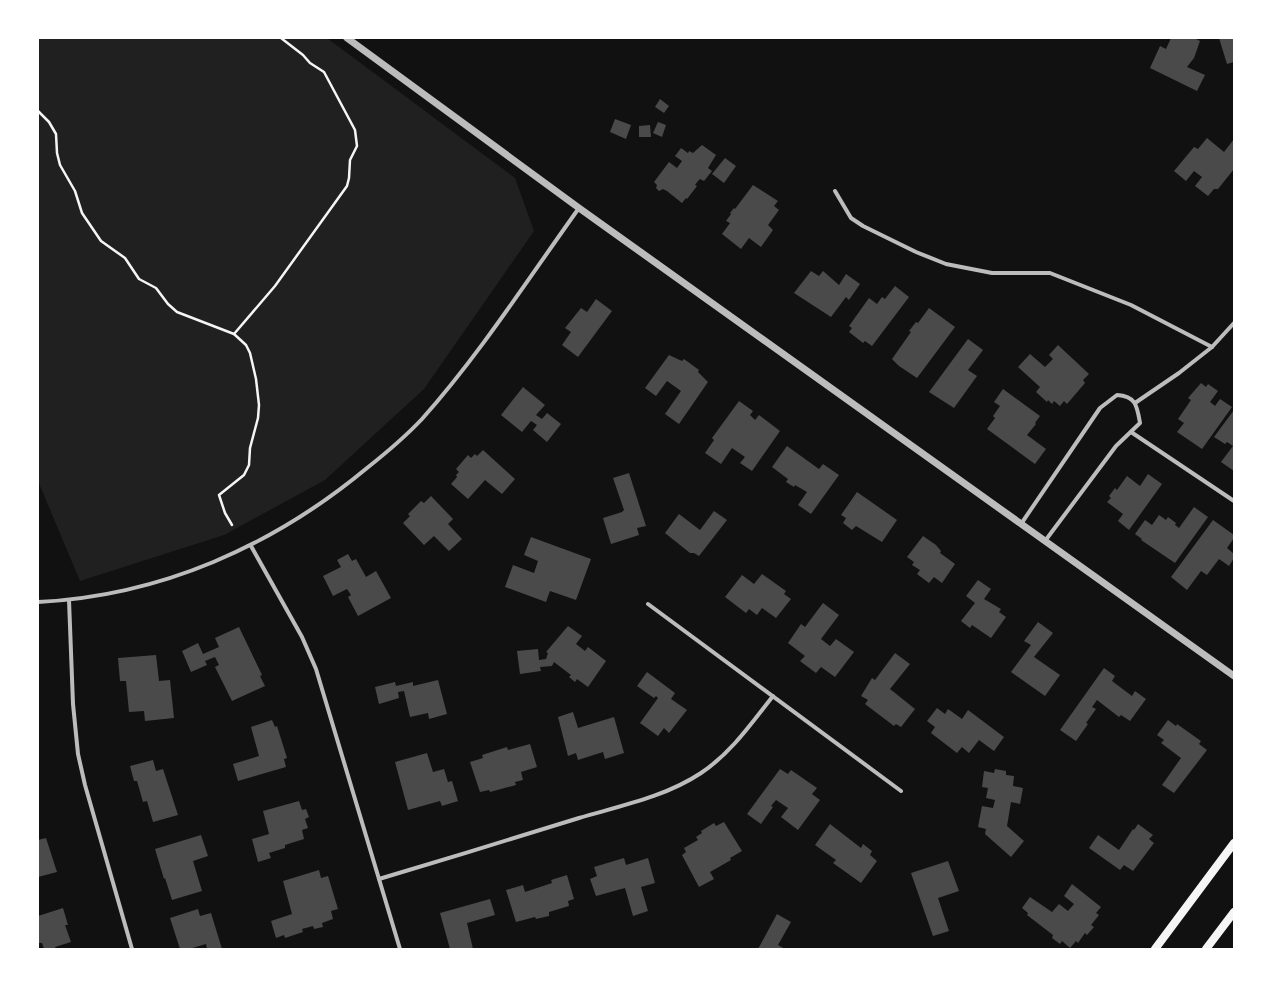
<svg xmlns="http://www.w3.org/2000/svg" width="1272" height="987" font-family="Lato,sans-serif">
  <style>
    .green { fill: #202020 }
    .building { fill: #4a4a4a }
    .lines { fill: none; stroke-linecap: round; stroke-linejoin: round }
    .path { stroke: #f5f5f5; stroke-width: 2.5 }
    .minor { stroke: #bcbcbc; stroke-width: 4 }
    .tertiary { stroke: #bcbcbc; stroke-width: 7 }
    .secondary { stroke: #f5f5f5; stroke-width: 8 }
  </style>
  <rect width="100%" height="100%" fill="#111"/>
  <path class="green" d="M38,38H327L515,178L534,231L424,389L325,480L224,535L80,581L38,481Z"/>
  <g class="building">
    <path d="M1171,38H1194L1200,41L1194,58L1187,67L1205,75L1197,91L1150,68L1160,46L1166,49Z"/>
    <path d="M1219,38H1234V62L1227,64Z"/>
    <path d="M660,99L669,106L664,113L655,107Z"/>
    <path d="M615,119L631,125L626,139L610,132Z"/>
    <path d="M658,122L666,125L662,137L653,133Z"/>
    <path d="M650,125L651,137H639V126Z"/>
    <path d="M1207,138L1224,152L1234,139V169L1218,189H1214L1208,196L1195,186L1202,177L1194,171L1186,181L1174,171L1194,147L1198,149Z"/>
    <path d="M702,145L716,155L708,168L712,171L704,181L700,179L698,181L695,185L697,186L687,199L686,198L682,203L667,191L663,189L659,191L656,188L657,185L654,182L669,162L677,168L682,161L675,156L681,148L688,153L689,151L693,153Z"/>
    <path d="M725,158L736,166L724,183L712,174Z"/>
    <path d="M753,185L778,201L774,206L779,210L768,225L773,230L761,247L749,238L741,249L722,234L730,223L726,221L731,214L730,213L734,208L735,209Z"/>
    <path d="M811,271L819,276L823,271L839,285L846,274L860,284L849,300L846,297L831,317L794,293Z"/>
    <path d="M895,286L909,297L872,346L865,341L863,343L849,332L852,328L849,326L869,298L877,304L882,297L885,299Z"/>
    <path d="M596,299L612,311L578,357L562,345L571,332L565,328L581,308L587,312Z"/>
    <path d="M929,308L955,327L917,378L899,366L892,359L911,332L909,331L916,322L918,323Z"/>
    <path d="M968,339L983,350L968,370L977,376L954,408L929,392Z"/>
    <path d="M1058,345L1089,374L1083,380L1085,383L1067,404L1064,401L1060,406L1054,401L1052,404L1048,400L1047,402L1036,392L1040,387L1018,367L1030,354L1045,367L1053,359L1049,355Z"/>
    <path d="M669,355L682,361L684,359L699,370L698,372L708,382L679,424L665,414L681,391L667,381L656,396L645,388Z"/>
    <path d="M1201,383L1206,387L1208,384L1218,391L1210,402L1215,406L1220,399L1232,407L1202,449L1177,432L1184,423L1178,419L1191,400L1188,398Z"/>
    <path d="M523,387L545,405L536,415L542,419L547,413L561,424L547,442L533,430L537,425L531,421L522,432L501,415Z"/>
    <path d="M1003,389L1040,416L1035,423L1036,424L1027,435L1046,449L1035,464L987,429L995,418L993,416L1000,406L994,402Z"/>
    <path d="M739,401L753,411L750,415L755,420L759,415L780,431L752,471L740,463L745,457L732,448L721,464L705,453L714,440L712,438Z"/>
    <path d="M1234,410V471L1221,462L1233,446L1227,442L1225,444L1214,437Z"/>
    <path d="M787,446L819,469L823,464L839,475L811,514L798,505L807,492L795,485L794,487L786,482L788,479L772,467Z"/>
    <path d="M483,450L515,479L502,494L485,480L468,499L451,484L457,477L456,475L459,472L456,469L468,455L471,458L475,454L477,456Z"/>
    <path d="M629,473L646,526L637,528L639,535L611,544L603,518L622,512L624,510L613,478Z"/>
    <path d="M1148,474L1162,484L1129,530L1118,521L1123,514L1107,502L1111,498L1109,496L1115,488L1117,490L1127,476L1140,486Z"/>
    <path d="M857,492L897,520L882,542L856,526L852,530L843,523L846,518L841,515Z"/>
    <path d="M431,496L453,519L448,524L462,539L449,551L434,536L424,545L403,523L410,516L408,514L421,501L424,503Z"/>
    <path d="M1194,507L1208,517L1175,563L1141,540L1142,539L1135,534L1145,520L1152,525L1159,515L1166,520L1168,517L1176,523L1175,525L1179,528Z"/>
    <path d="M714,511L727,520L699,556L694,553H690L665,533L679,514L700,530Z"/>
    <path d="M1213,520L1234,535V538L1227,548L1234,554V558L1229,566L1219,559L1207,575L1201,571L1187,590L1171,577Z"/>
    <path d="M923,536L936,545L941,551L940,553L955,564L942,583L934,577L929,583L917,574L920,570L912,565L914,562L907,557Z"/>
    <path d="M531,537L591,559L576,600L550,591L546,602L505,587L513,565L534,573L538,561L524,555Z"/>
    <path d="M348,554L352,561L356,559L366,577L376,571L391,598L358,616L348,597L351,595L347,589L333,596L323,576L341,567L337,560Z"/>
    <path d="M762,574L786,591L784,594L791,599L776,618L762,608L757,615L749,609L746,613L725,597L742,575L754,584Z"/>
    <path d="M978,580L991,589L984,599L1001,609L999,612L1006,617L991,638L972,625L970,628L961,621L975,603L966,596Z"/>
    <path d="M823,603L839,615L821,639L830,646L836,639L854,652L835,677L821,667L816,673L800,661L805,656L788,643L801,624L805,627Z"/>
    <path d="M1038,622L1053,633L1034,657L1060,675L1045,696L1011,672L1031,645L1024,641Z"/>
    <path d="M568,626L582,636L576,644L585,651L588,647L606,661L588,687L577,679L575,682L569,677L571,675L554,662L552,666L540,667L541,671L520,674L517,651L538,649L539,660L546,659L548,653L546,652Z"/>
    <path d="M239,627L262,675L260,676L265,686L232,701L215,667L219,665L215,657L205,661L207,665L191,672L182,651L198,643L203,654L219,647L215,638Z"/>
    <path d="M895,653L910,664L890,689L915,709L901,727L896,724L894,726L865,704L868,700L861,696L872,678L875,680Z"/>
    <path d="M156,655L159,681L170,680L174,718L145,721L144,711L129,712L126,681H120L118,658Z"/>
    <path d="M1104,668L1115,676L1112,681L1132,696L1135,691L1146,699L1130,721L1121,715L1119,717L1097,700L1092,707L1096,709L1086,723L1088,724L1076,741L1060,730Z"/>
    <path d="M647,672L675,693L671,699L687,710L669,733L664,728L658,736L640,723L658,698L656,696L654,698L637,686Z"/>
    <path d="M438,680L447,714L429,719L428,713L410,717L404,691L398,692L399,698L379,704L375,687L395,682L396,686L413,682V686Z"/>
    <path d="M937,708L945,714L948,709L962,719L968,710L1004,737L994,751L979,740L969,753L962,747L957,753L931,733L935,727L927,721Z"/>
    <path d="M573,712L578,728L614,717L624,753L605,759L603,752L578,760L576,753L568,756L558,717Z"/>
    <path d="M272,720L275,727L277,726L287,758L284,759L286,767L238,781L233,764L259,756L251,727Z"/>
    <path d="M1168,720L1176,726L1177,724L1201,741L1199,744L1207,750L1174,793L1162,785L1181,758L1161,743L1164,740L1157,735Z"/>
    <path d="M530,744L537,767L521,772L523,780L515,782L516,785L490,792L489,790L480,792L470,762L483,758L482,755L507,747L508,750Z"/>
    <path d="M427,753L433,772L444,769L448,782L452,781L458,801L442,806L440,801L408,810L395,762Z"/>
    <path d="M153,760L156,771L163,769L178,815L153,822L147,801L143,802L137,781H134L130,766Z"/>
    <path d="M780,769L788,774L791,770L817,788L812,794L820,800L798,830L781,817L788,808L776,800L771,806L773,807L761,824L747,814Z"/>
    <path d="M995,769L1006,771V775L1014,776L1013,786L1023,788L1020,804L1011,802L1007,826L1024,841L1011,857L985,834L986,829L978,827L982,806L993,808L995,800L986,798L988,788L982,787L984,771L994,773Z"/>
    <path d="M299,801L302,810L306,809L309,817L305,819L308,828L302,830L304,839L285,845V848L269,853L271,858L258,862L252,839L269,834L263,811Z"/>
    <path d="M724,822L742,851L730,858L731,860L710,872L714,879L699,887L682,855L686,852L684,848L698,840L696,837L702,833L701,831L714,823L716,826Z"/>
    <path d="M830,824L861,848L863,844L872,851L870,855L877,861L861,883L833,863L836,860L815,845Z"/>
    <path d="M1138,824L1153,835L1149,839L1154,843L1133,871L1124,865L1120,870L1089,848L1098,835L1119,850L1133,829L1134,830Z"/>
    <path d="M201,835L208,856L193,861L202,891L172,900L165,878L164,879L155,849Z"/>
    <path d="M46,838L57,872L38,877V840Z"/>
    <path d="M624,858L626,865L648,858L655,883L641,887L648,911L633,916L625,888L596,896L590,879L597,876L594,867Z"/>
    <path d="M948,861L959,891L938,898L949,931L933,936L911,873Z"/>
    <path d="M319,870L321,878L328,876L338,909L331,911L333,919L322,923L323,927L314,929L313,926L302,929L303,932L285,938L284,935L276,938L271,921L292,914L283,881Z"/>
    <path d="M567,875L574,899L568,901L569,906L549,912V916L536,919L535,917L516,922L506,890L523,885L525,892L552,883L551,880Z"/>
    <path d="M1072,884L1101,907L1096,913L1099,915L1091,925L1094,927L1087,935L1085,933L1078,943L1076,941L1070,948L1062,941L1060,944L1052,938L1053,935L1027,915L1028,913L1022,908L1030,897L1052,912L1059,904L1068,911L1074,904L1064,896Z"/>
    <path d="M490,899L495,915L467,923L473,949H450L440,913Z"/>
    <path d="M63,908L68,925H65L71,942L55,947L56,949H44L42,943H38V916Z"/>
    <path d="M198,909L200,916L211,913L222,949H207L206,944L189,949H180L170,918Z"/>
    <path d="M777,914L791,922L778,945L785,949H758Z"/>
  </g>
  <g class="lines">
    <g class="path">
      <path d="M38,111L49,122L56,134L57,153L60,165L75,191L82,213L101,241L125,258L139,279L156,288L168,304L177,312L234,334L246,345L250,353L256,379L259,405L258,418L250,448L249,465L244,475L219,495L225,513L232,525"/>
      <path d="M234,334L275,286L347,186L349,178L350,160L357,146L355,130L324,72L310,63L303,55L281,38"/>
    </g>
    <g class="minor">
      <path d="M835,191L851,218L863,226L916,252L946,264L992,273H1050L1131,305L1212,347"/>
      <path d="M1135,403L1179,373L1212,347L1234,323"/>
      <path d="M1131,432L1234,501"/>
      <path d="M1021,524L1100,408L1117,395C1136,396 1137,406 1140,423L1116,446L1045,541"/>
      <path d="M251,546L302,637L316,669L400,949"/>
      <path d="M69,600L73,704L78,754L85,785L132,949"/>
      <path d="M38,602C161,596 273,546 367,468C386,453 405,437 422,419C480,354 528,279 579,208"/>
      <path d="M648,604L901,791"/>
      <path d="M379,879C446,859 512,839 579,818C620,806 665,797 701,773C731,753 751,724 773,696"/>
    </g>
    <path class="tertiary" d="M347,38L579,208L1234,676"/>
    <g class="secondary">
      <path d="M1155,949L1234,843"/>
      <path d="M1206,949L1234,912"/>
    </g>
  </g>
  <rect width="1272" height="987" fill="none" stroke="#ffffff" stroke-width="78"/>
</svg>
